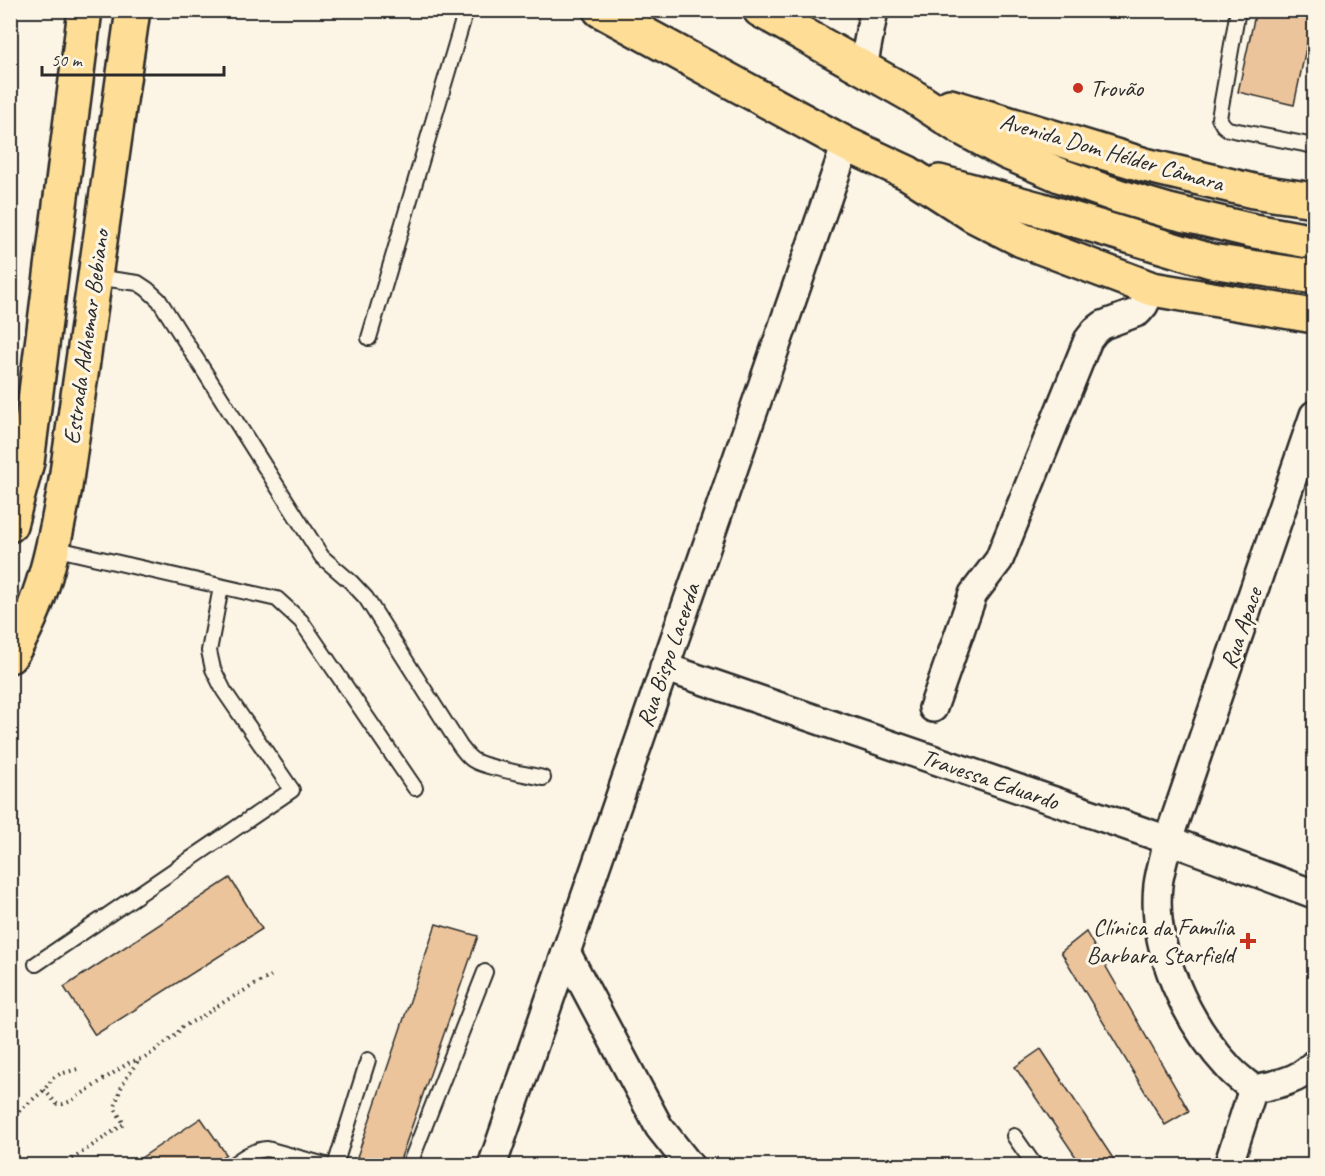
<svg xmlns="http://www.w3.org/2000/svg" width="1325" height="1176" font-family="Caveat,sans-serif">
  <style>
    .building { fill: #ebc49b; stroke: #2b2b2b; stroke-width: 1.5 }
    .lines { fill: none; stroke-linecap: round; stroke-linejoin: round }
    .lane-casing { stroke: #2b2b2b; stroke-width: 18 }
    .street-casing { stroke: #2b2b2b; stroke-width: 32 }
    .primary-casing { stroke: #2b2b2b; stroke-width: 38 }
    .path { stroke: #2b2b2b; stroke-width: 4; stroke-dasharray: 1.5 4.5; stroke-linecap: butt }
    .lane { stroke: #fcf5e5; stroke-width: 14 }
    .street { stroke: #fcf5e5; stroke-width: 27 }
    .primary { stroke: #fedd96; stroke-width: 33 }
    .poi-dot { fill: #c8321e; stroke: #fcf5e5; stroke-width: 2 }
    .labels { text-anchor: middle; dominant-baseline: central; stroke-width: 6; stroke-linejoin: round; paint-order: stroke }
    .poi-label { font-size: 24px; fill: #2b2b2b; stroke: #fcf5e5; text-anchor: start }
    .street-label { font-size: 24px; fill: #2b2b2b; stroke: #fcf5e5 }
  </style>
  <rect width="100%" height="100%" fill="#fcf5e5"/>
  <filter id="ink" filterUnits="userSpaceOnUse"><feTurbulence type="fractalNoise" baseFrequency=".0167" numOctaves="2"/><feDisplacementMap in="SourceGraphic" scale="12" xChannelSelector="R" yChannelSelector="G"/><feConvolveMatrix kernelMatrix="1 2 1 2 8 2 1 2 1" color-interpolation-filters="sRGB"/></filter>
  <g filter="url(#ink)">
    <g class="building">
      <path d="M1256,10H1314L1294,105L1238,92Z"/>
      <path d="M230,878L262,929L95,1035L64,987Z"/>
      <path d="M436,924L478,936L398,1166H379L357,1157Z"/>
      <path d="M1086,932L1189,1111L1165,1125L1061,952Z"/>
      <path d="M1041,1049L1118,1166H1082L1015,1067Z"/>
      <path d="M201,1118L226,1154L209,1166H129Z"/>
    </g>
    <g class="lines">
      <defs>
        <g id="lane">
          <path d="M1238,10L1219,118L1223,125L1228,129L1314,146"/>
          <path d="M94,277L138,283L147,289L159,300L322,557L351,582L366,598L460,746C464,751 468,757 473,760C485,768 527,774 543,778"/>
          <path d="M369,338L466,10"/>
          <path d="M53,548L277,599L301,621L415,788"/>
          <path d="M36,964L292,790L224,691L213,669L209,651L221,587"/>
          <path d="M1014,1136L1035,1166"/>
          <path d="M231,1166C243,1157 253,1150 267,1149L329,1166"/>
          <path d="M335,1166L368,1060"/>
          <path d="M409,1166L485,972"/>
        </g>
        <g id="street">
          <path d="M863,68L874,10"/>
          <path d="M664,667L1168,840L1314,894"/>
          <path d="M933,708L973,594L999,560L1088,340L1095,331L1103,325L1138,312L1144,305L1152,289"/>
          <path d="M566,952L659,1127L690,1166"/>
          <path d="M1253,1089C1245,1082 1236,1076 1229,1068C1187,1023 1151,948 1158,885C1160,870 1165,855 1168,840L1314,415"/>
          <path d="M1253,1089C1275,1085 1299,1081 1314,1064"/>
          <path d="M492,1166L846,144"/>
          <path d="M1228,1166L1253,1089"/>
        </g>
        <g id="primary">
          <path d="M600,10L846,144L908,173L973,215L1022,240L1152,289L1314,316"/>
          <path d="M760,10L911,95L958,126L1006,152L1062,176L1118,196L1169,211L1249,230L1314,242"/>
          <path d="M950,106L1145,165L1253,191L1314,200"/>
          <path d="M939,182L1039,209L1211,261L1314,277"/>
          <path d="M10,525L27,462L85,10"/>
          <path d="M10,656C43,604 54,546 65,487L133,10"/>
        </g>
      </defs>
      <use href="#lane" class="lane-casing"/>
      <use href="#street" class="street-casing"/>
      <use href="#primary" class="primary-casing"/>
      <g class="path">
        <path d="M44,1090L57,1104H63L71,1101L130,1062L145,1058L176,1035L182,1027L201,1017L227,1000L271,976"/>
        <path d="M10,1119L44,1090L53,1078L60,1074L78,1069"/>
        <path d="M62,1166L124,1124L115,1109C119,1087 125,1079 138,1061"/>
      </g>
      <use href="#lane" class="lane"/>
      <use href="#street" class="street"/>
      <use href="#primary" class="primary"/>
    </g>
  </g>
  <g class="poi-dot">
    <circle cx="1078" cy="88" r="6"/>
    <path d="M1245 932h6v6h6v6h-6v6h-6v-6h-6v-6h6z"/>
  </g>
  <g class="labels">
    <g class="poi-label">
      <text x="1090" y="88">Trovão</text>
      <text x="1234" y="927" text-anchor="end">Clínica da Família<tspan x="1234" dy="28">Barbara Starfield</tspan></text>
    </g>
    <g class="street-label">
      <text transform="translate(1112 152) rotate(16)">Avenida Dom Hélder Câmara</text>
      <text transform="translate(86 337) rotate(-82)">Estrada Adhemar Bebiano</text>
      <text transform="translate(1241 628) rotate(-71)">Rua Apace</text>
      <text transform="translate(668 655) rotate(-71)">Rua Bispo Lacerda</text>
      <text transform="translate(990 779) rotate(19)">Travessa Eduardo</text>
    </g>
  </g>
  <rect width="1325" height="1176" fill="none" stroke="#fcf5e5" stroke-width="36"/>
  <rect x="18" y="18" width="1289" height="1140" fill="none" stroke="#2b2b2b" stroke-width="2" filter="url(#ink)"/>
  <path d="M42 66v9h182v-9" fill="none" stroke="#2b2b2b" stroke-width="3"/>
  <text x="51" y="66" font-size="18" fill="#2b2b2b" stroke="#fcf5e5" stroke-width="4.5" paint-order="stroke">50 m</text>
</svg>
